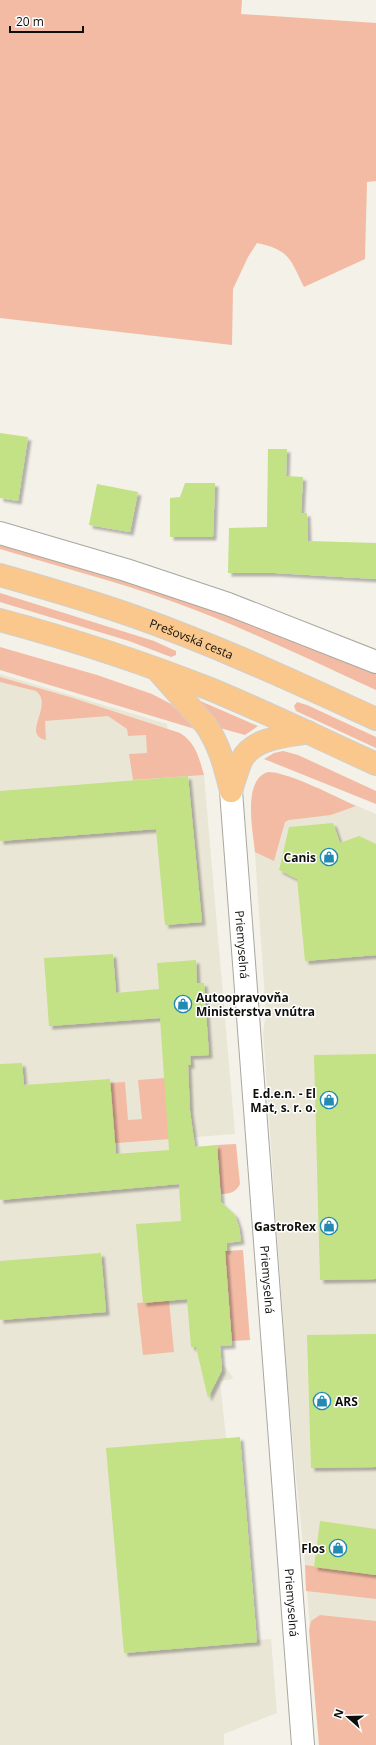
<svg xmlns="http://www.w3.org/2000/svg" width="376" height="1745" font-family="'Open Sans',sans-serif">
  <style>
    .built { fill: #eae6d6 }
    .green { fill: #f3bba4 }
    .building { fill: #c3e185; filter: url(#shadow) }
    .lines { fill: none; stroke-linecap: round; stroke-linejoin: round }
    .minor-casing { stroke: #a9a79f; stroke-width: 24 }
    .trunk-casing { stroke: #cfcfce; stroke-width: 24 }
    .minor { stroke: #fff; stroke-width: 22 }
    .trunk { stroke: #fac88c; stroke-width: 22 }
    .labels { text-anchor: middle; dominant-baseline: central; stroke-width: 3; stroke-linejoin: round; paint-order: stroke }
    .street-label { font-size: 12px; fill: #0e0e0b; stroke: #fff }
    .poi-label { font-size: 12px; font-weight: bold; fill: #0e0e0b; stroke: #fff; text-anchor: end }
  </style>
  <defs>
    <filter id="shadow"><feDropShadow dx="3.5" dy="3.5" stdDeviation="1" flood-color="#0004"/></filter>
  </defs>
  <rect width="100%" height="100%" fill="#f3f1e8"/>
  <g class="built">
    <path d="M0,674L167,724L173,777L204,775L235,1134L170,1139L176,1149L217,1145L221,1204L227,1207L235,1215L239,1227L241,1241H227V1251H225L232,1345L214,1346L222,1365L226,1368L232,1376L233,1379L220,1381L226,1438L257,1640L271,1639L277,1713L224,1734V1745H0Z"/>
    <path d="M268,772H275L292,778L376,814V1745H319L305,1565L295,1466L287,1376L263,1032L266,1014L252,810V793L259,777Z"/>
  </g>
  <g class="green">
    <path d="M0,0H242L241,14L376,23V181L367,182L365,259L304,287C290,259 290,250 257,243L248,257L233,289L232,345L0,318Z"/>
    <path d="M0,540L142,584L376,669V690C308,659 241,626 171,601C115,581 57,566 0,549Z"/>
    <path d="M0,593L154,641L176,651V655L171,657L129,641L0,602Z"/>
    <path d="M0,647L97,675L152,694L171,704L195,729L0,670Z"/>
    <path d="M0,677L73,698L180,733C196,743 199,758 204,775L133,780L129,754L147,753L146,735L128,736L127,729L108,716L45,721L46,740C41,739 37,737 36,731C36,718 49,701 36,691L0,682Z"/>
    <path d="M198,700L258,726L245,735L220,728Z"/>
    <path d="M297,702L307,705L376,737V748L296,711L294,706Z"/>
    <path d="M283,751L298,755L376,791V804L264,759L274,753Z"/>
    <path d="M268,772C291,773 334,796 356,806L331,815L289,820L285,822L274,861L255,852C253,831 242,780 268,772Z"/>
    <path d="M165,1078L170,1139L0,1152L113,1123L110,1083L125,1082L128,1120L142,1119L138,1080Z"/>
    <path d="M236,1144L240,1184C236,1192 230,1194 221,1194L217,1145Z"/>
    <path d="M243,1250L250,1340L232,1341L225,1251Z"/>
    <path d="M169,1301L174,1352L143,1355L137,1303Z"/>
    <path d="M305,1565L376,1575V1599L306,1591Z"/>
    <path d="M320,1615L376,1621V1745H319L309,1630L311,1621Z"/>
  </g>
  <g class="building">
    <path d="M0,433L28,437L18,501L0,498Z"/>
    <path d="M268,449H287L286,476L303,477L301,513H307L308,541L376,543V579L275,573H228L229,528L267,527Z"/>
    <path d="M185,483H215L213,537H170V498L180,497Z"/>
    <path d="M97,484L138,492L130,532L89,525Z"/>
    <path d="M188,776L202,922L165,925L156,829L0,841V791Z"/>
    <path d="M333,823L340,843L359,836L376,844V955L305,961L297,879L279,870L289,827Z"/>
    <path d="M113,954L116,993L159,989L157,963L196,960L197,983H204L209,1055L190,1056L191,1065H188L190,1111L195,1147L217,1145L221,1202L235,1215L239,1227L241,1241L227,1243V1251H225L232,1345L220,1346L222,1370L208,1398L196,1347H191L187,1299L143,1303L136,1224L181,1221L179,1184L0,1200V1064L22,1063L24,1085L110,1079L116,1154L169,1150L160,1018L49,1026L44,958Z"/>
    <path d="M376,1054V1279L320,1280L314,1055Z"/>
    <path d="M101,1253L106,1312L0,1320V1261Z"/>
    <path d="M376,1334V1467L311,1468L307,1335Z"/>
    <path d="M240,1437L257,1642L124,1653L106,1448Z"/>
    <path d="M320,1521L376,1529V1575L314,1567Z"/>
  </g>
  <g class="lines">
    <defs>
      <g id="minor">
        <path d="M0,533L126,570L228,604L376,662"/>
        <path id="s1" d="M231,791L303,1745"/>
      </g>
      <g id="trunk">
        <path id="s2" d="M0,575C46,588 91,601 136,617C218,646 297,683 376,719"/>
        <path d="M0,620C71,639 142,662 210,689C266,712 321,739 376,764"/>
        <path d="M159,672L206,725C220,746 225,767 231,791"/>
        <path d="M231,791C234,781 237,771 241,761C253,737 285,737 308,732"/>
      </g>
    </defs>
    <use href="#minor" class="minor-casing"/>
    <use href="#trunk" class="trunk-casing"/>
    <use href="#minor" class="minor"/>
    <use href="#trunk" class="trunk"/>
  </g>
  <defs>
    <symbol id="shop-ring" viewBox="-11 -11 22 22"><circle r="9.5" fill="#fff" stroke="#238ab2" stroke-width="1.5"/><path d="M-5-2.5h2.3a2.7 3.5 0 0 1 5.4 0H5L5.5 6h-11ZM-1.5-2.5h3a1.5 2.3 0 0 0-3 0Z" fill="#238ab2"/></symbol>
  </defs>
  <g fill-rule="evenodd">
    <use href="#shop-ring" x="319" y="847" width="20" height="20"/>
    <use href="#shop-ring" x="173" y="994" width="20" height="20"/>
    <use href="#shop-ring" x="319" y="1090" width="20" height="20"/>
    <use href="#shop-ring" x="319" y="1216" width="20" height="20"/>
    <use href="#shop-ring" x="312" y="1391" width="20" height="20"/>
    <use href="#shop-ring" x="328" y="1538" width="20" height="20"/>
  </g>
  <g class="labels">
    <g class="street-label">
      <text stroke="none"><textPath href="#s2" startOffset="202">Prešovská cesta</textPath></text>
      <text stroke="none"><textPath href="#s1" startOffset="154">Priemyselná</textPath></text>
      <text stroke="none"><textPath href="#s1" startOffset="490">Priemyselná</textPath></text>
      <text stroke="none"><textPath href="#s1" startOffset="814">Priemyselná</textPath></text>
    </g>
    <g class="poi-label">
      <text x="316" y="857">Canis</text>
      <text x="196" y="997" text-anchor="start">Autoopravovňa<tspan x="196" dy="14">Ministerstva vnútra</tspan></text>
      <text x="316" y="1093">E.d.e.n. - El<tspan x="316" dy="14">Mat, s. r. o.</tspan></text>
      <text x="316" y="1226">GastroRex</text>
      <text x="335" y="1401" text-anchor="start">ARS</text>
      <text x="325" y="1548">Flos</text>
    </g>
  </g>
  <g transform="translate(348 1717) rotate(290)" stroke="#ffffff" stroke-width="3" paint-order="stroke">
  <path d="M0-3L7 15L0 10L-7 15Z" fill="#0e0e0b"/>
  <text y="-6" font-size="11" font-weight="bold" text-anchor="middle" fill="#0e0e0b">N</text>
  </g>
  <path d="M10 26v6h73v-6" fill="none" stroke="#0e0e0b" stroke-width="2"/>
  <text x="16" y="26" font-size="12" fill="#0e0e0b" stroke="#ffffff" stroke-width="3" paint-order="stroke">20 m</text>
</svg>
